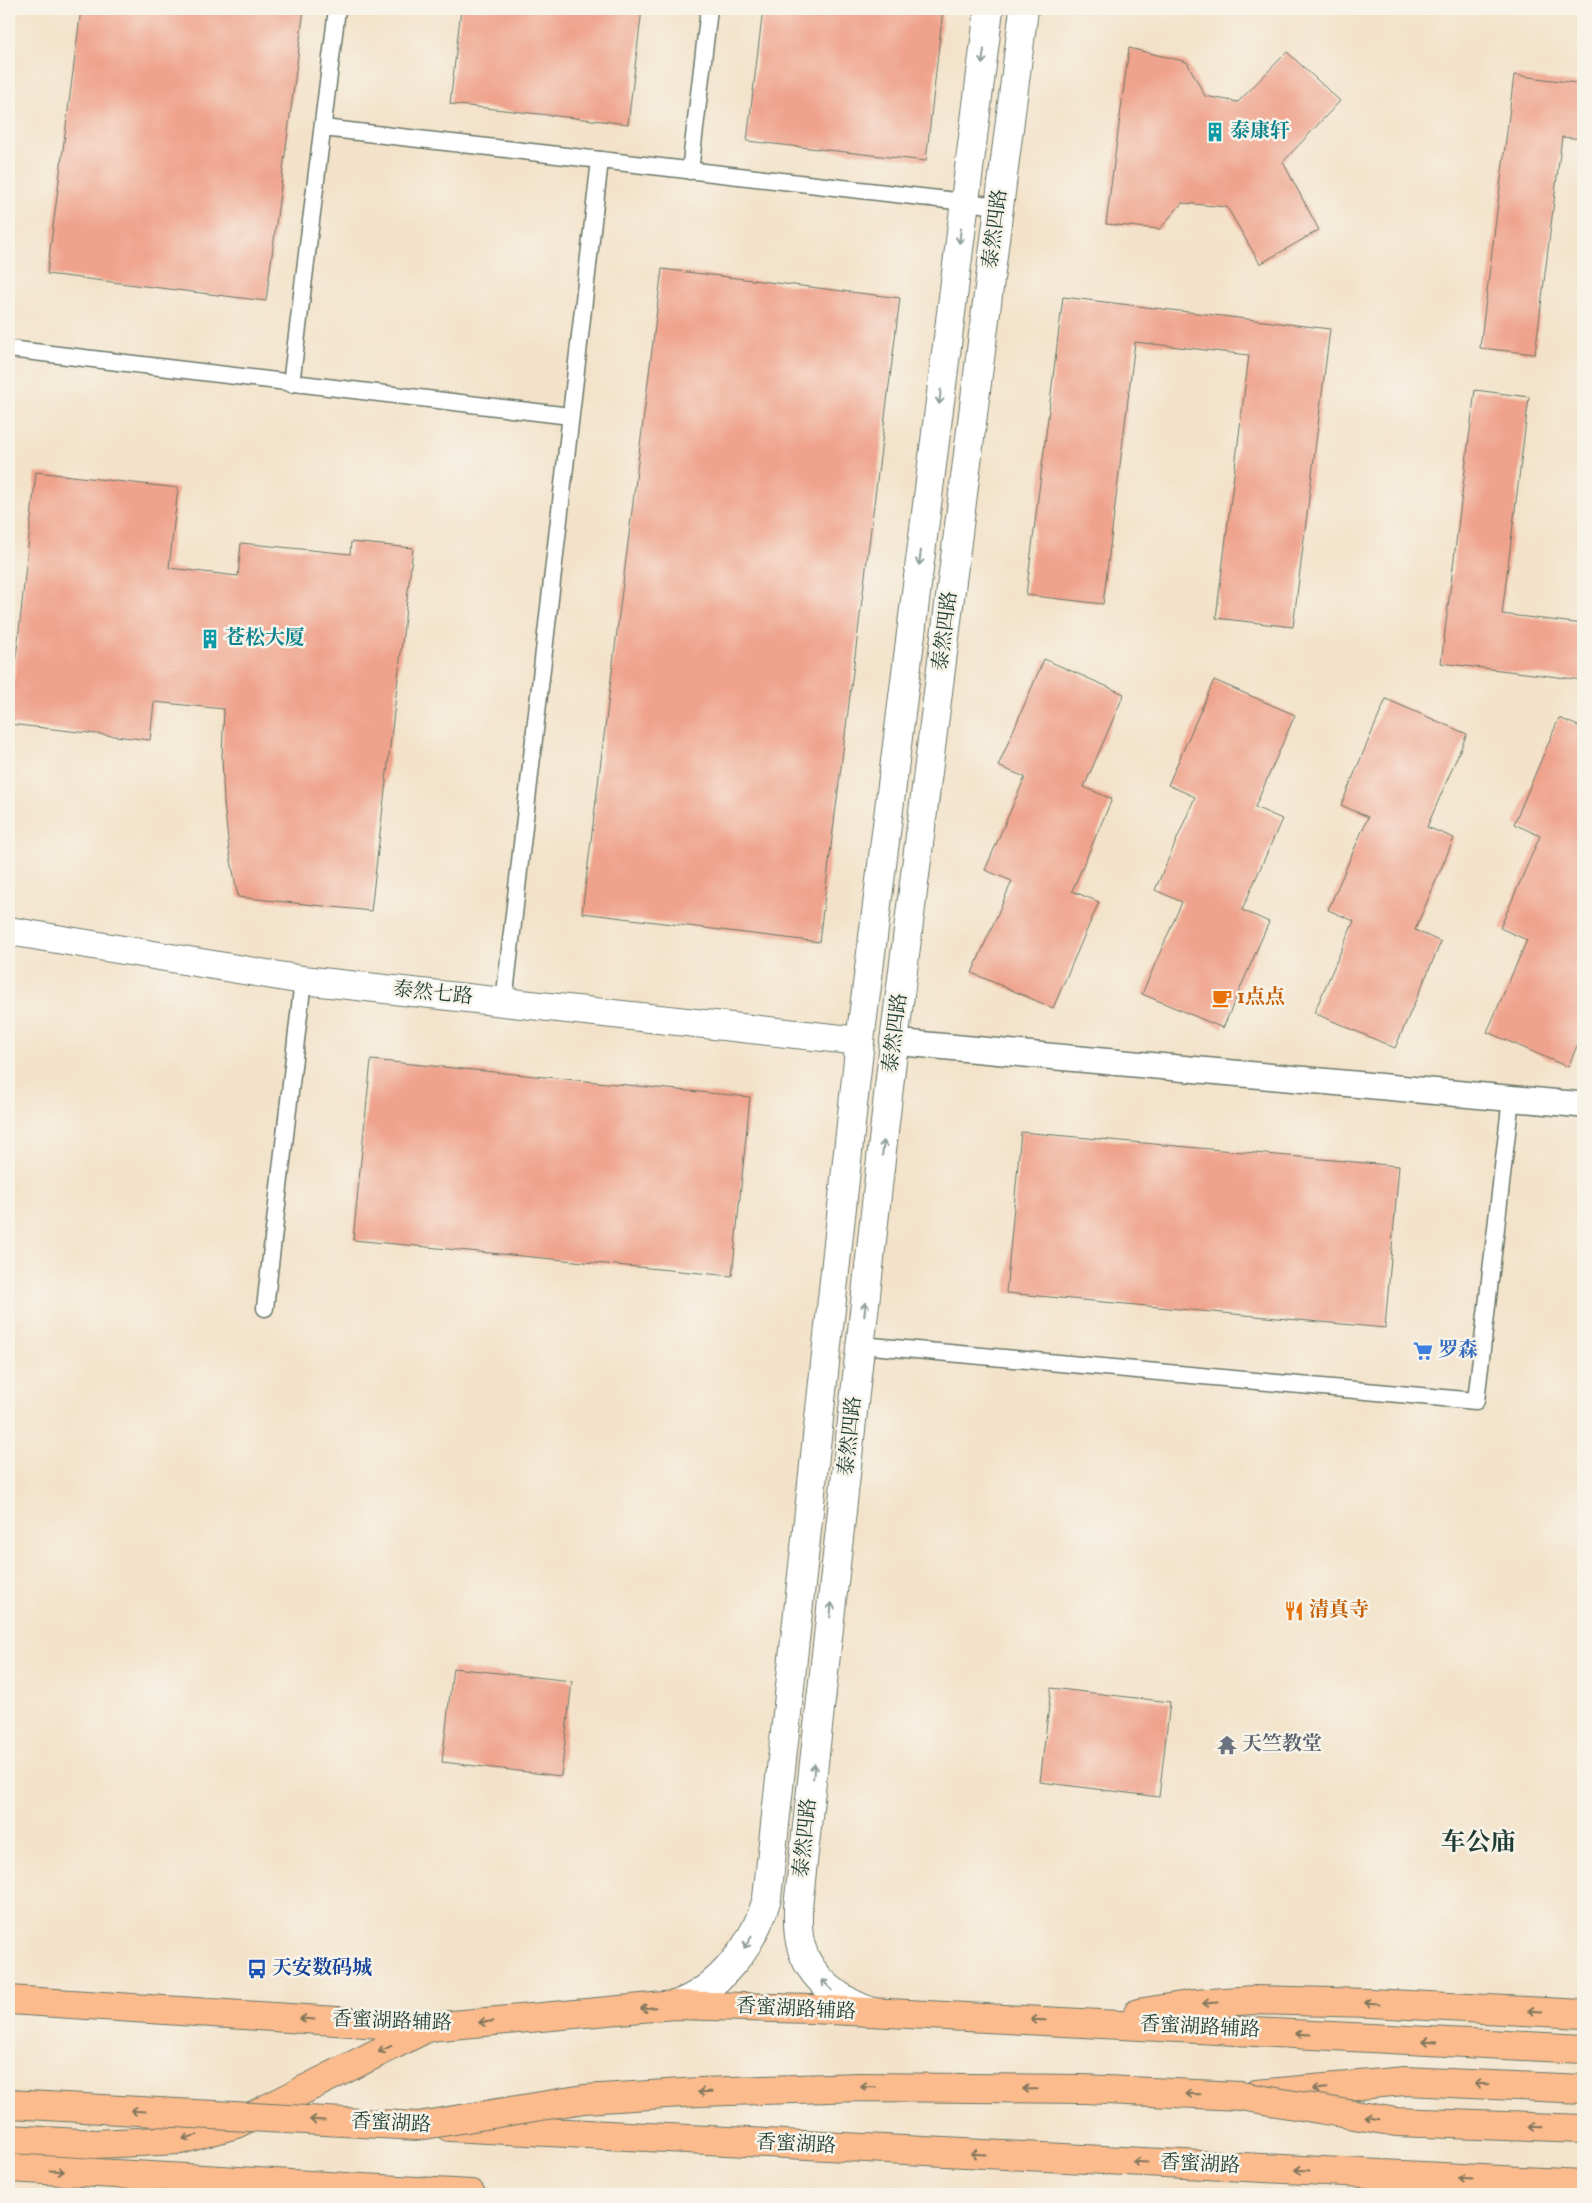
<svg xmlns="http://www.w3.org/2000/svg" width="1592" height="2203" font-family="Vollkorn,'Noto Serif SC',serif">
  <style>
    .building { fill: #efa38c }
    .lines { fill: none; stroke-linecap: round; stroke-linejoin: round }
    .service-casing { stroke: #697768; stroke-width: 19 }
    .pedestrian-casing { stroke: #697768; stroke-width: 28 }
    .tertiary-casing { stroke: #697768; stroke-width: 30 }
    .primary-casing { stroke: #697768; stroke-width: 30 }
    .trunk-casing { stroke: #697768; stroke-width: 30 }
    .service { stroke: #fff; stroke-width: 16 }
    .pedestrian { stroke: #fff; stroke-width: 25 }
    .tertiary { stroke: #fff; stroke-width: 28 }
    .primary { stroke: #fbbb8c; stroke-width: 28 }
    .trunk { stroke: #fbbb8c; stroke-width: 28 }
    .trunk-bridge-casing { stroke: #697768; stroke-width: 30; stroke-linecap: butt }
    .trunk-bridge { stroke: #fbbb8c; stroke-width: 28 }
    .oneway { stroke: #8f9e9a }
    .oneway2 { stroke: #82765c }
    .labels { text-anchor: middle; dominant-baseline: central; stroke-width: 5; stroke-linejoin: round; paint-order: stroke }
    .culture-label { font-size: 20px; font-weight: bold; fill: #0d838f; stroke: #f7f3e8; text-anchor: start }
    .street-label { font-size: 20px; fill: #1f3d34; stroke: #f7f3e8 }
    .food-label { font-size: 20px; font-weight: bold; fill: #c56008; stroke: #f7f3e8; text-anchor: start }
    .shop-label { font-size: 20px; font-weight: bold; fill: #366cbe; stroke: #f7f3e8; text-anchor: start }
    .worship-label { font-size: 20px; font-weight: bold; fill: #5b616d; stroke: #f7f3e8; text-anchor: start }
    .transit-label { font-size: 20px; font-weight: bold; fill: #164399; stroke: #f7f3e8; text-anchor: start }
    .district-label { font-size: 25px; font-weight: bold; fill: #1f3d34; stroke: #f7f3e8 }
  </style>
  <rect width="100%" height="100%" fill="#f7f3e8"/>
  <filter id="ink" filterUnits="userSpaceOnUse"><feTurbulence type="fractalNoise" baseFrequency=".02" numOctaves="2"/><feDisplacementMap in="SourceGraphic" scale="10" xChannelSelector="R" yChannelSelector="G"/><feConvolveMatrix kernelMatrix="1 2 1 2 8 2 1 2 1" color-interpolation-filters="sRGB"/></filter>
  <filter id="wash" filterUnits="userSpaceOnUse"><feTurbulence type="fractalNoise" baseFrequency=".0096" numOctaves="4" result="noise"/><feDisplacementMap in="SourceGraphic" scale="20" xChannelSelector="R" yChannelSelector="G"/><feGaussianBlur stdDeviation="1.12" result="paint"/><feColorMatrix in="noise" values="0 0 0 0 0 0 0 0 0 0 0 0 0 0 0 0 0 1.4 0 .05"/><feComposite in="paint" operator="in"/></filter>
  <g filter="url(#wash)">
    <rect width="100%" height="100%" fill="#f3e2c9"/>
    <g id="blocks">
      <g class="building">
        <path d="M81,9H304L266,301L47,274Z"/>
        <path d="M461,9H642L628,124L450,104Z"/>
        <path d="M763,9H943L926,161L747,141Z"/>
        <path d="M1129,48L1187,62L1205,96L1238,102L1287,52L1340,101L1283,162L1319,230L1260,264L1227,207L1182,203L1160,229L1106,224Z"/>
        <path d="M1514,75L1583,84V139L1562,137L1535,354L1480,348Z"/>
        <path d="M662,269L900,298L819,942L582,913Z"/>
        <path d="M1063,297L1330,329L1293,627L1216,618L1249,355L1135,342L1103,604L1026,595Z"/>
        <path d="M1475,390L1529,397L1502,614L1583,624V680L1441,663Z"/>
        <path d="M36,472L178,488L169,568L238,576L241,543L350,554L351,542L413,548L371,911L238,897L229,850L224,803L222,756L224,709L154,702L150,740L9,724Z"/>
        <path d="M1044,659L1124,694L1084,787L1112,799L1072,891L1099,902L1053,1008L972,973L1012,881L985,870L1025,777L998,766Z"/>
        <path d="M1214,680L1295,715L1255,807L1282,819L1242,910L1269,922L1223,1028L1142,994L1182,902L1155,890L1195,797L1168,785Z"/>
        <path d="M1386,699L1467,734L1427,827L1454,838L1415,930L1441,942L1395,1048L1314,1013L1354,921L1328,910L1368,817L1341,805Z"/>
        <path d="M1559,718L1583,728V1032L1568,1067L1487,1032L1527,940L1500,928L1540,836L1514,824Z"/>
        <path d="M371,1060L750,1097L732,1276L353,1240Z"/>
        <path d="M1021,1132L1399,1166L1385,1328L1006,1293Z"/>
        <path d="M453,1668L572,1681L561,1776L442,1762Z"/>
        <path d="M1051,1688L1170,1702L1159,1797L1040,1782Z"/>
      </g>
    </g>
  </g>
  <g filter="url(#ink)">
    <use href="#blocks" fill-opacity="0" stroke="#697768" stroke-width="1"/>
    <g class="lines">
      <defs>
        <g id="service">
          <path d="M323,128L999,206"/>
          <path d="M690,171L709,9"/>
          <path d="M9,349L570,416"/>
          <path d="M291,384L337,9"/>
          <path d="M504,1002L600,160"/>
          <path d="M265,1308L303,980"/>
          <path d="M861,1345L1476,1401L1511,1098"/>
        </g>
        <path id="pedestrian" d="M894,1042L1583,1105"/>
        <g id="tertiary">
          <path d="M9,931L303,980L860,1041"/>
          <path d="M675,2005C720,1989 755,1943 767,1898L860,1041L989,9"/>
          <path d="M873,2012C843,2003 809,1978 801,1946C797,1933 798,1920 798,1907L894,1042L1024,9"/>
        </g>
        <g id="primary">
          <path d="M9,2000L429,2027L675,2005L811,2009L1583,2049"/>
          <path d="M1138,2013L1194,2004L1254,2000L1370,2003L1583,2014"/>
          <path d="M9,2139L96,2144L180,2140L236,2124L427,2028"/>
        </g>
        <g id="trunk">
          <path d="M1256,2094L1405,2081L1583,2089"/>
          <path d="M449,2127L1583,2184"/>
          <path d="M9,2168L471,2194"/>
        </g>
      </defs>
      <use href="#service" class="service-casing"/>
      <use href="#pedestrian" class="pedestrian-casing"/>
      <use href="#tertiary" class="tertiary-casing"/>
      <use href="#primary" class="primary-casing"/>
      <use href="#trunk" class="trunk-casing"/>
      <use href="#service" class="service"/>
      <use href="#pedestrian" class="pedestrian"/>
      <use href="#tertiary" class="tertiary"/>
      <use href="#primary" class="primary"/>
      <use href="#trunk" class="trunk"/>
      <defs>
        <path id="trunk-bridge" d="M9,2104L418,2126L584,2099L699,2092L860,2087L1083,2089L1241,2096L1396,2122L1583,2129"/>
      </defs>
      <use href="#trunk-bridge" class="trunk-bridge-casing"/>
      <use href="#trunk-bridge" class="trunk-bridge"/>
    </g>
    <defs><path id="oneway-shaft" d="M-6 0H5M1.5-3L5.5 0L1.5 3" fill="none" stroke-width="1.6" stroke-linecap="round" stroke-linejoin="round" transform="scale(1.25)"/></defs>
    <g class="oneway">
      <use href="#oneway-shaft" transform="translate(983 57) rotate(97)"/>
      <use href="#oneway-shaft" transform="translate(960 236) rotate(97)"/>
      <use href="#oneway-shaft" transform="translate(940 397) rotate(97)"/>
      <use href="#oneway-shaft" transform="translate(920 558) rotate(97)"/>
      <use href="#oneway-shaft" transform="translate(883 1148) rotate(-84)"/>
      <use href="#oneway-shaft" transform="translate(865 1309) rotate(-84)"/>
      <use href="#oneway-shaft" transform="translate(831 1610) rotate(-84)"/>
      <use href="#oneway-shaft" transform="translate(814 1771) rotate(-84)"/>
      <use href="#oneway-shaft" transform="translate(748 1942) rotate(123)"/>
      <use href="#oneway-shaft" transform="translate(827 1985) rotate(-135)"/>
    </g>
    <g class="oneway2">
      <use href="#oneway-shaft" transform="translate(1210 2003) rotate(176)"/>
      <use href="#oneway-shaft" transform="translate(1372 2003) rotate(-177)"/>
      <use href="#oneway-shaft" transform="translate(648 2008) rotate(175)"/>
      <use href="#oneway-shaft" transform="translate(1535 2011) rotate(-177)"/>
      <use href="#oneway-shaft" transform="translate(307 2019) rotate(-176)"/>
      <use href="#oneway-shaft" transform="translate(1038 2020) rotate(-178)"/>
      <use href="#oneway-shaft" transform="translate(486 2022) rotate(175)"/>
      <use href="#oneway-shaft" transform="translate(1303 2034) rotate(-177)"/>
      <use href="#oneway-shaft" transform="translate(1430 2041) rotate(-177)"/>
      <use href="#oneway-shaft" transform="translate(385 2049) rotate(153)"/>
      <use href="#oneway-shaft" transform="translate(1482 2084) rotate(-178)"/>
      <use href="#oneway-shaft" transform="translate(868 2087) rotate(-179)"/>
      <use href="#oneway-shaft" transform="translate(1030 2089) rotate(-179)"/>
      <use href="#oneway-shaft" transform="translate(1320 2089) rotate(175)"/>
      <use href="#oneway-shaft" transform="translate(705 2092) rotate(178)"/>
      <use href="#oneway-shaft" transform="translate(1193 2094) rotate(-178)"/>
      <use href="#oneway-shaft" transform="translate(138 2111) rotate(-177)"/>
      <use href="#oneway-shaft" transform="translate(1372 2118) rotate(-170)"/>
      <use href="#oneway-shaft" transform="translate(317 2120) rotate(-177)"/>
      <use href="#oneway-shaft" transform="translate(1535 2127) rotate(-178)"/>
      <use href="#oneway-shaft" transform="translate(190 2137) rotate(165)"/>
      <use href="#oneway-shaft" transform="translate(978 2154) rotate(-177)"/>
      <use href="#oneway-shaft" transform="translate(1140 2162) rotate(-177)"/>
      <use href="#oneway-shaft" transform="translate(1302 2170) rotate(-177)"/>
      <use href="#oneway-shaft" transform="translate(57 2171) rotate(3)"/>
      <use href="#oneway-shaft" transform="translate(1465 2178) rotate(-177)"/>
    </g>
  </g>
  <defs>
    <symbol id="building-bare" viewBox="-9 -9 18 18"><path d="M-4-6H4V6H1V3H-1V6H-4ZM-2.5-4.3h1.7v1.8h-1.7ZM.8-4.3h1.7v1.8H.8ZM-2.5-1h1.7V.8h-1.7ZM.8-1h1.7V.8H.8Z" fill="#0f9aa8" stroke="#f7f3e8" stroke-width="2.5" paint-order="stroke"/></symbol>
    <symbol id="cafe-bare" viewBox="-9 -9 18 18"><path d="M-5.5-4.5H6V0H3Q3 3.5 0 3.5H-2.5Q-5.5 3.5-5.5 0ZM3-3.2v2h1.7v-2ZM-6 4.5H4V6H-6Z" fill="#e8710a" stroke="#f7f3e8" stroke-width="2.5" paint-order="stroke"/></symbol>
    <symbol id="supermarket-bare" viewBox="-9 -9 18 18"><path d="M-6-5.5h2.5l.6 2H6L4.5 2H-2.5L-4.4-4H-6ZM-1.5 3.2a1.3 1.3 0 1 0 .1 0ZM3 3.2a1.3 1.3 0 1 0 .1 0Z" fill="#3f7fe0" stroke="#f7f3e8" stroke-width="2.5" paint-order="stroke"/></symbol>
    <symbol id="restaurant-bare" viewBox="-9 -9 18 18"><path d="M-5-6h1v4h1v-4h1v4h1v-4h1v5L-1.5 .5V6h-2V.5L-5-1ZM5-6V6H3V1.5H1.5Q1.5-4 5-6Z" fill="#e8710a" stroke="#f7f3e8" stroke-width="2.5" paint-order="stroke"/></symbol>
    <symbol id="temple-bare" viewBox="-9 -9 18 18"><path d="M0-6L5-2H3V0L6.5 2.5H4V6H1.5V3h-3V6H-4V2.5H-6.5L-3 0V-2H-5Z" fill="#6b7280" stroke="#f7f3e8" stroke-width="2.5" paint-order="stroke"/></symbol>
    <symbol id="bus-bare" viewBox="-9 -9 18 18"><path d="M-5-6H5V4H4V6H2V4H-2V6H-4V4H-5ZM-3.5-4V0h7V-4ZM-3.5 1.2v1.5H-2V1.2ZM2 1.2v1.5H3.5V1.2Z" fill="#1a4fb4" stroke="#f7f3e8" stroke-width="2.5" paint-order="stroke"/></symbol>
  </defs>
  <g fill-rule="evenodd">
    <use href="#building-bare" x="1201" y="118" width="28" height="28"/>
    <use href="#building-bare" x="196" y="625" width="28" height="28"/>
    <use href="#cafe-bare" x="1208" y="984" width="28" height="28"/>
    <use href="#supermarket-bare" x="1409" y="1337" width="28" height="28"/>
    <use href="#restaurant-bare" x="1280" y="1597" width="28" height="28"/>
    <use href="#temple-bare" x="1213" y="1731" width="28" height="28"/>
    <use href="#bus-bare" x="243" y="1955" width="28" height="28"/>
  </g>
  <g class="labels">
    <g class="culture-label">
      <text x="1230" y="132">泰康轩</text>
      <text x="225" y="639">苍松大厦</text>
    </g>
    <g class="street-label">
      <text transform="translate(996 229) rotate(-83)">泰然四路</text>
      <text transform="translate(946 631) rotate(-83)">泰然四路</text>
      <text transform="translate(433 994) rotate(6)">泰然七路</text>
      <text transform="translate(896 1033) rotate(-83)">泰然四路</text>
      <text transform="translate(851 1436) rotate(-84)">泰然四路</text>
      <text transform="translate(806 1838) rotate(-84)">泰然四路</text>
      <text transform="translate(796 2010) rotate(3)">香蜜湖路辅路</text>
      <text transform="translate(392 2022) rotate(2)">香蜜湖路辅路</text>
      <text transform="translate(1200 2028) rotate(3)">香蜜湖路辅路</text>
      <text transform="translate(391 2124) rotate(3)">香蜜湖路</text>
      <text transform="translate(796 2145) rotate(3)">香蜜湖路</text>
      <text transform="translate(1200 2165) rotate(3)">香蜜湖路</text>
    </g>
    <g class="food-label">
      <text x="1237" y="998">1点点</text>
      <text x="1309" y="1611">清真寺</text>
    </g>
    <g class="shop-label">
      <text x="1438" y="1351">罗森</text>
    </g>
    <g class="worship-label">
      <text x="1242" y="1745">天竺教堂</text>
    </g>
    <g class="transit-label">
      <text x="272" y="1969">天安数码城</text>
    </g>
    <g class="district-label">
      <text x="1478" y="1843">车公庙</text>
    </g>
  </g>
  <rect width="1592" height="2203" fill="none" stroke="#f7f3e8" stroke-width="30"/>
</svg>
